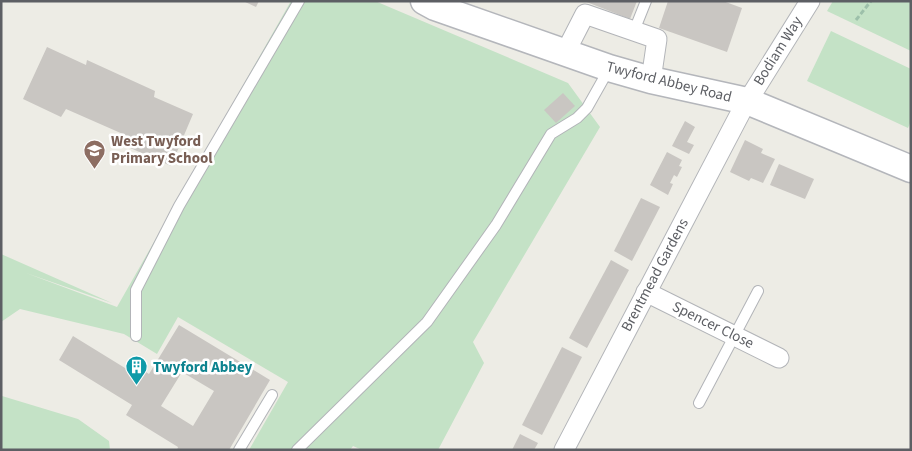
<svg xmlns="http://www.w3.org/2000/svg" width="912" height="451" font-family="'Source Sans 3',sans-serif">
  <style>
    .green { fill: #c4e2c6 }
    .building { fill: #c9c6c2; fill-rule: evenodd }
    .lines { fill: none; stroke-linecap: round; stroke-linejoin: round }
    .lane-casing { stroke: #b2b4b8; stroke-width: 12 }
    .street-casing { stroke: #b2b4b8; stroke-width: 21 }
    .secondary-casing { stroke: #b4b6bb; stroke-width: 29 }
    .path { stroke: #9dc0aa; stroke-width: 3; stroke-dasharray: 5 2.5; stroke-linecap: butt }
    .lane { stroke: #fff; stroke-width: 10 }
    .street { stroke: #fff; stroke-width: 19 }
    .secondary { stroke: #fff; stroke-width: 26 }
    .labels { text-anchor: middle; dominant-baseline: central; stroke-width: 5; stroke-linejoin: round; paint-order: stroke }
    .street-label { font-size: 15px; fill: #5d5f64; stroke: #fff }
    .education-label { font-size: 15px; font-weight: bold; fill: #785e54; stroke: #fff; text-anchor: start }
    .culture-label { font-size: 15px; font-weight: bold; fill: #0d838f; stroke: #fff; text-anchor: start }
  </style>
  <rect width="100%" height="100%" fill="#edece5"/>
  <g class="green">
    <path d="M291,1H375L568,83L600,127L473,342L484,363L438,450H362L353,446L350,450H249L288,382L178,317L157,354L124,334L20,309L1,322V254L112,303L26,273L117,307Z"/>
    <path d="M833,1H911V51L827,11Z"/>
    <path d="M831,31L911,69V121L908,128L807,81Z"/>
    <path d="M1,395L2,396L78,419L109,441L110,450H1Z"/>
  </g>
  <g class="building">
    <path d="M243,1H259L256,7Z"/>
    <path d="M584,1H637L630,19Z"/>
    <path d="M668,1H723L742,8L727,52L659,28Z"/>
    <path d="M47,47L86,65L87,60L155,91L154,97L193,114L171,166L128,147L132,138L66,109L61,117L23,99Z"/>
    <path d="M563,93L575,106L556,123L544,110Z"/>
    <path d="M685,121L695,127L687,142L694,145L689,154L672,146Z"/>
    <path d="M745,140L763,149L761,153L775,159L763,183L751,178L749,181L730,172Z"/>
    <path d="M667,152L682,160L679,166L682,167L677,177L674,175L670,183L673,184L668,195L650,185Z"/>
    <path d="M779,164L814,179L805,199L770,185Z"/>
    <path d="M641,198L660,207L632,261L614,251Z"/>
    <path d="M611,260L629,270L587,348L569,338Z"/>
    <path d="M179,325L270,380L229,450H177L178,447L126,415L132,405L59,360L73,336L138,376L141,369L149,374ZM182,372L214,391L193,426L161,406Z"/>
    <path d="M562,347L582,357L542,435L522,425Z"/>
    <path d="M520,434L538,443L534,450H512Z"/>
  </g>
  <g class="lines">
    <defs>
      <g id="lane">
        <path d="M634,31L646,1"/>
        <path d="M136,336V290L179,206L299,1"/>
        <path d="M699,403L758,291"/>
        <path d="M239,450L272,395"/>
        <path d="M297,450L427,322L496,225L551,134L577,118L587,108L609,69"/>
      </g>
      <g id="street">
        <path d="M565,53L585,14L657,39L651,80"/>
        <path d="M646,292L779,358"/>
        <path d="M564,450L742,110L810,1"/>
      </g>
      <path id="secondary" d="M424,1L435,7L609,68L651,80L747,101L911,169"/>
    </defs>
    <use href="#lane" class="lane-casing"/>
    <use href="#street" class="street-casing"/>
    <use href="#secondary" class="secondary-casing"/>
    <path class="path" d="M856,20L871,1"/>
    <use href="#lane" class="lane"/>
    <use href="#street" class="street"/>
    <use href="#secondary" class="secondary"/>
  </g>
  <defs>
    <symbol id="school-pin" viewBox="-11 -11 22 30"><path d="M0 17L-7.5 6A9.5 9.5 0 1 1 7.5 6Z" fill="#8d6e63" stroke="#fff"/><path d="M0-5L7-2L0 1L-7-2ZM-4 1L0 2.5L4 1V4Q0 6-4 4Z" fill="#fff"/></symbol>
    <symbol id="building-pin" viewBox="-11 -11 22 30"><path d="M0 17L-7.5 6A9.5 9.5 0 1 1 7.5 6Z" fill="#0f9aa8" stroke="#fff"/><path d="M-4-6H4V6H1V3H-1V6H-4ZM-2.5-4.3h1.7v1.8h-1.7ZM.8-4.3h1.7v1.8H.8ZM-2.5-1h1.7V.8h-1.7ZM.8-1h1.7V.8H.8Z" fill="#fff"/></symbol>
  </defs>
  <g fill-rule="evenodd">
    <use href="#school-pin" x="82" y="138" width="25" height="34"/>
    <use href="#building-pin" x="124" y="354" width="25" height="34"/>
  </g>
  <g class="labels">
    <g class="street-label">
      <text transform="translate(778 51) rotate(-58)">Bodiam Way</text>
      <text transform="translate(669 82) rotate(14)">Twyford Abbey Road</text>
      <text transform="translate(655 275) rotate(-62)">Brentmead Gardens</text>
      <text transform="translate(713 325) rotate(26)">Spencer Close</text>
    </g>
    <g class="education-label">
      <text x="111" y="141">West Twyford<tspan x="111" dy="17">Primary School</tspan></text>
    </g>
    <g class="culture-label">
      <text x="153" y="367">Twyford Abbey</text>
    </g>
  </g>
  <rect width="912" height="451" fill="none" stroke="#5d5f64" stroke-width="5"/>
</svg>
